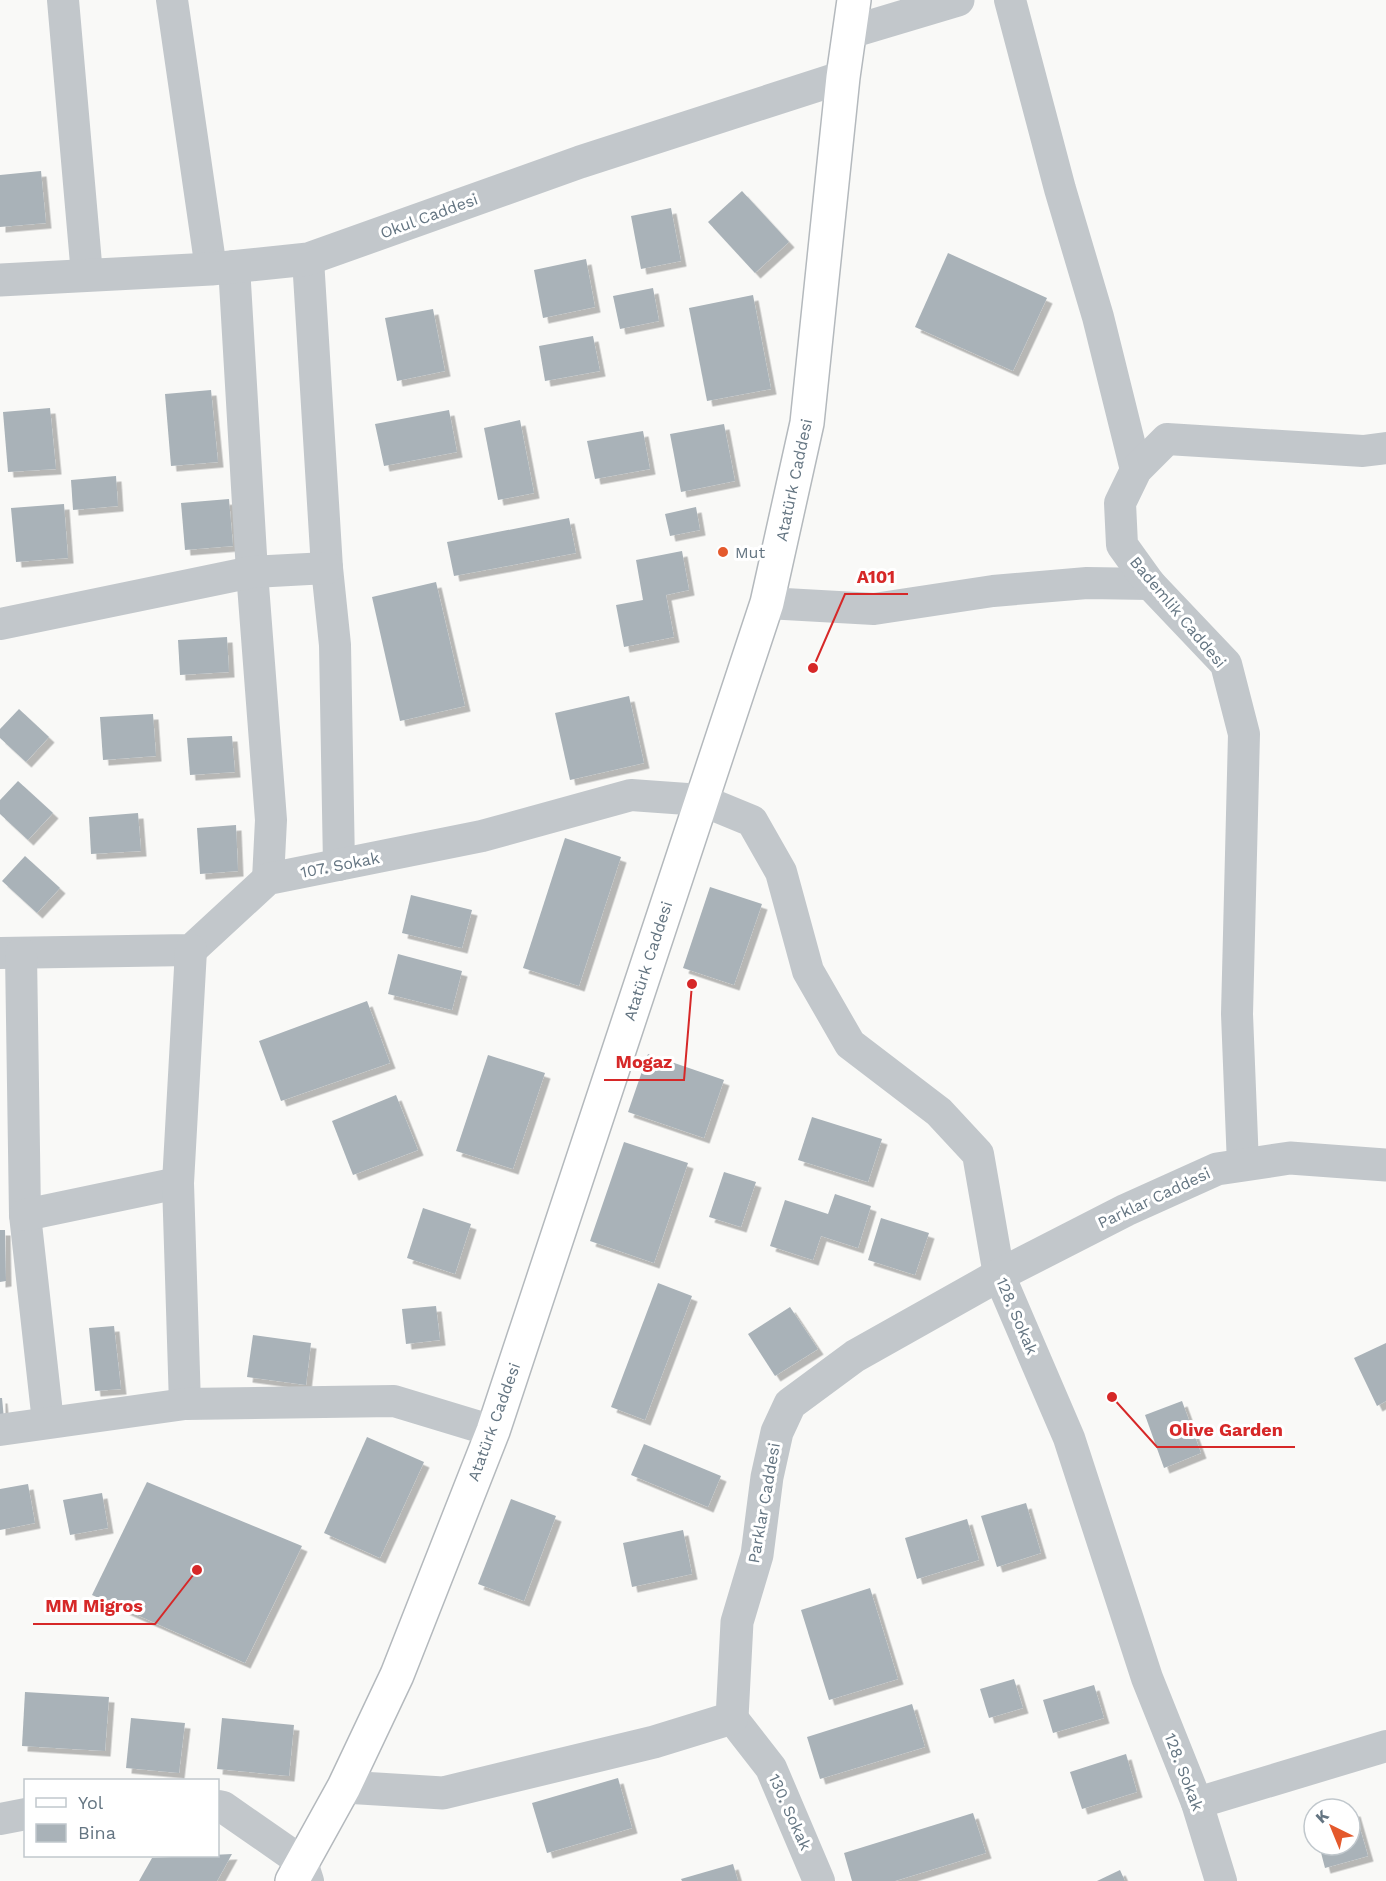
<svg xmlns="http://www.w3.org/2000/svg" width="1386" height="1881" font-family="'Work Sans',sans-serif">
  <style>
    .building { fill: #a9b2b8; filter: url(#shadow) }
    .lines { fill: none; stroke-linecap: round; stroke-linejoin: round }
    .primary-casing { stroke: #b4b9bd; stroke-width: 36 }
    .minor { stroke: #c2c7cb; stroke-width: 32 }
    .tertiary { stroke: #c2c7cb; stroke-width: 33 }
    .primary { stroke: #fff; stroke-width: 33 }
    .poi-dot { fill: #e4592c; stroke: #fff; stroke-width: 2 }
    .labels { text-anchor: middle; dominant-baseline: central; stroke-width: 6; stroke-linejoin: round; paint-order: stroke }
    .street-label { font-size: 16px; fill: #647582; stroke: #fff }
    .poi-label { font-size: 16px; fill: #647582; stroke: #fff; text-anchor: start }
    .leader { fill: none; stroke: #d62828; stroke-width: 2 }
    .callout-dot { fill: #d62828; stroke: #fff; stroke-width: 2 }
    .callout-label { font-size: 18px; text-anchor: middle; font-weight: bold; fill: #d62828; stroke: #fff; stroke-width: 6; stroke-linejoin: round; paint-order: stroke }
  </style>
  <defs>
    <filter id="shadow"><feDropShadow dx="5.5" dy="5.5" stdDeviation="0" flood-color="#0004"/></filter>
  </defs>
  <rect width="100%" height="100%" fill="#f9f9f7"/>
  <g class="building">
    <path d="M41,171L46,223L0,227V175Z"/>
    <path d="M742,191L789,242L755,273L708,222Z"/>
    <path d="M671,208L681,261L641,269L631,216Z"/>
    <path d="M948,253L1047,298L1013,371L915,327Z"/>
    <path d="M586,259L595,307L543,318L534,270Z"/>
    <path d="M653,288L659,321L620,329L613,296Z"/>
    <path d="M753,295L771,389L707,401L689,308Z"/>
    <path d="M433,309L445,371L397,381L385,318Z"/>
    <path d="M593,336L600,371L545,381L539,346Z"/>
    <path d="M211,390L218,462L171,466L165,394Z"/>
    <path d="M50,408L56,469L8,472L3,412Z"/>
    <path d="M449,410L457,452L384,466L375,424Z"/>
    <path d="M520,420L534,493L498,500L484,428Z"/>
    <path d="M724,424L735,481L681,492L670,434Z"/>
    <path d="M643,431L650,469L595,479L587,441Z"/>
    <path d="M116,476L118,506L73,510L71,480Z"/>
    <path d="M229,499L233,546L185,550L181,503Z"/>
    <path d="M64,504L68,558L16,562L11,508Z"/>
    <path d="M696,507L700,530L670,536L665,514Z"/>
    <path d="M569,518L576,553L454,576L447,542Z"/>
    <path d="M682,551L689,590L666,595L674,637L624,647L616,605L643,600L636,560Z"/>
    <path d="M436,582L465,706L400,721L372,597Z"/>
    <path d="M227,637L229,672L180,675L178,640Z"/>
    <path d="M629,696L644,763L570,780L555,713Z"/>
    <path d="M19,709L49,737L26,762L0,738V729Z"/>
    <path d="M153,714L156,756L103,760L100,717Z"/>
    <path d="M232,736L235,772L190,775L187,738Z"/>
    <path d="M18,781L53,813L28,840L0,814V800Z"/>
    <path d="M138,813L141,851L91,854L89,817Z"/>
    <path d="M236,825L238,871L200,874L197,828Z"/>
    <path d="M565,838L621,857L579,986L523,968Z"/>
    <path d="M25,856L60,888L37,913L2,881Z"/>
    <path d="M710,887L762,904L734,985L683,968Z"/>
    <path d="M411,895L472,910L462,948L402,933Z"/>
    <path d="M398,954L462,971L452,1010L388,994Z"/>
    <path d="M367,1001L390,1063L281,1101L259,1041Z"/>
    <path d="M648,1054L724,1080L704,1138L628,1112Z"/>
    <path d="M488,1055L545,1073L513,1169L456,1151Z"/>
    <path d="M396,1095L418,1150L353,1175L332,1121Z"/>
    <path d="M812,1117L882,1139L868,1182L798,1160Z"/>
    <path d="M624,1142L688,1163L654,1263L590,1241Z"/>
    <path d="M724,1172L756,1182L741,1227L709,1217Z"/>
    <path d="M835,1194L871,1206L858,1248L821,1236L813,1260L770,1246L785,1200L828,1214Z"/>
    <path d="M423,1208L471,1224L455,1274L407,1258Z"/>
    <path d="M881,1218L929,1233L915,1275L868,1260Z"/>
    <path d="M0,1230H5L6,1281L0,1282Z"/>
    <path d="M658,1283L692,1296L645,1420L611,1407Z"/>
    <path d="M436,1306L440,1340L406,1344L402,1309Z"/>
    <path d="M790,1307L818,1349L775,1376L748,1334Z"/>
    <path d="M114,1326L121,1389L95,1391L89,1328Z"/>
    <path d="M253,1335L311,1343L306,1385L247,1377Z"/>
    <path d="M1386,1343V1401L1377,1406L1354,1358Z"/>
    <path d="M0,1398H2L4,1419H0Z"/>
    <path d="M1182,1401L1201,1453L1164,1468L1145,1415Z"/>
    <path d="M367,1437L424,1462L380,1558L324,1533Z"/>
    <path d="M644,1444L721,1476L708,1507L631,1475Z"/>
    <path d="M147,1482L302,1546L245,1663L92,1595Z"/>
    <path d="M28,1484L35,1523L0,1530V1489Z"/>
    <path d="M102,1493L108,1528L70,1535L63,1500Z"/>
    <path d="M511,1499L556,1516L524,1601L478,1584Z"/>
    <path d="M1026,1503L1041,1553L997,1567L981,1516Z"/>
    <path d="M967,1519L979,1560L917,1579L905,1538Z"/>
    <path d="M683,1530L692,1574L632,1587L623,1543Z"/>
    <path d="M870,1588L898,1679L829,1700L801,1610Z"/>
    <path d="M1014,1679L1023,1708L989,1718L980,1689Z"/>
    <path d="M1094,1685L1104,1718L1053,1733L1043,1700Z"/>
    <path d="M25,1692L109,1697L105,1751L22,1746Z"/>
    <path d="M912,1704L925,1747L820,1779L807,1737Z"/>
    <path d="M131,1718L185,1723L179,1773L126,1768Z"/>
    <path d="M222,1718L294,1725L289,1776L217,1769Z"/>
    <path d="M1126,1754L1137,1792L1082,1809L1070,1772Z"/>
    <path d="M618,1778L632,1828L547,1853L532,1803Z"/>
    <path d="M1355,1811L1368,1856L1325,1868L1319,1845H1350V1812Z"/>
    <path d="M973,1813L986,1853L895,1881H852L844,1853Z"/>
    <path d="M232,1854L217,1881H139L152,1858Z"/>
    <path d="M733,1864L738,1881H682L681,1879Z"/>
    <path d="M1120,1870L1125,1881H1097Z"/>
  </g>
  <g class="lines">
    <defs>
      <path id="primary" d="M292,1881L344,1787L397,1675L493,1431L767,603L807,423L843,77L854,0"/>
    </defs>
    <use href="#primary" class="primary-casing"/>
    <g class="minor">
      <path d="M63,0L87,275"/>
      <path d="M172,0L211,269"/>
      <path d="M1010,0L1060,189L1098,317L1136,470"/>
      <path d="M308,259L327,568L335,645L339,865"/>
      <path d="M234,266L252,572L271,820L268,879"/>
      <path d="M767,603L874,609L993,591L1087,583L1150,584"/>
      <path d="M0,624L252,572L327,568"/>
      <path d="M0,953L191,950L268,879L482,836L631,795L701,800L752,821L781,872L808,971L850,1044L939,1112L978,1154L999,1275L1069,1438L1147,1678L1197,1803L1221,1881"/>
      <path d="M21,954L25,1215L48,1422"/>
      <path d="M1243,1165L1237,1014L1244,734L1226,664L1150,584L1122,545L1120,503L1136,470L1167,439L1363,451L1386,448"/>
      <path d="M25,1215L178,1183"/>
      <path d="M185,1404L178,1183L191,950"/>
      <path d="M0,1430L185,1404L394,1401L493,1431"/>
      <path d="M732,1718L771,1768L819,1881"/>
      <path d="M1197,1803L1386,1746"/>
      <path d="M218,1806L223,1807L302,1862L308,1881"/>
      <path d="M0,1819L26,1814"/>
    </g>
    <g class="tertiary">
      <path d="M851,32L958,0"/>
      <path d="M0,280L211,269L308,259L580,162L843,77"/>
      <path d="M344,1787L443,1793L654,1742L732,1718L737,1622L757,1555L767,1477L777,1432L790,1404L855,1356L999,1275L1126,1210L1217,1169L1290,1158L1386,1165"/>
    </g>
    <use href="#primary" class="primary"/>
  </g>
  <circle class="poi-dot" cx="723" cy="552" r="6"/>
  <g class="labels">
    <g class="street-label">
      <text transform="translate(429 216) rotate(-20)">Okul Caddesi</text>
      <text transform="translate(794 480) rotate(-78)">Atatürk Caddesi</text>
      <text transform="translate(1178 612) rotate(50)">Bademlik Caddesi</text>
      <text transform="translate(340 865) rotate(-11)">107. Sokak</text>
      <text transform="translate(648 961) rotate(-72)">Atatürk Caddesi</text>
      <text transform="translate(1154 1198) rotate(-25)">Parklar Caddesi</text>
      <text transform="translate(1017 1316) rotate(67)">128. Sokak</text>
      <text transform="translate(494 1422) rotate(-70)">Atatürk Caddesi</text>
      <text transform="translate(764 1503) rotate(-80)">Parklar Caddesi</text>
      <text transform="translate(1184 1772) rotate(69)">128. Sokak</text>
      <text transform="translate(790 1812) rotate(66)">130. Sokak</text>
    </g>
    <g class="poi-label">
      <text x="735" y="552">Mut</text>
    </g>
  </g>
  <path class="leader" d="M813 668L845 594H908M692 984L684 1080H604M1112 1397L1157 1447H1295M197 1570L155 1624H33"/>
  <g class="callout-dot">
    <circle cx="813" cy="668" r="6"/>
    <circle cx="692" cy="984" r="6"/>
    <circle cx="1112" cy="1397" r="6"/>
    <circle cx="197" cy="1570" r="6"/>
  </g>
  <g class="callout-label">
    <text x="876" y="583">A101</text>
    <text x="644" y="1068">Mogaz</text>
    <text x="1226" y="1436">Olive Garden</text>
    <text x="94" y="1612">MM Migros</text>
  </g>
  <rect x="24" y="1779" width="195" height="78" fill="#ffffff" stroke="#c1c8cd" stroke-width="1.5"/>
  <rect x="36" y="1798" width="30" height="9" fill="#ffffff" stroke="#c1c8cd" stroke-width="1.5"/>
  <text x="78" y="1809" font-size="18" fill="#647582">Yol</text>
  <rect x="36" y="1824" width="30" height="18" fill="#a9b2b8" stroke="#c1c8cd" stroke-width="1.5"/>
  <text x="78" y="1839" font-size="18" fill="#647582">Bina</text>
  <g transform="translate(1332 1827) rotate(317)"><circle r="28" fill="#ffffff" stroke="#c1c8cd" stroke-width="1.5"/>
  <path d="M0-4.5L10 22L0 15L-10 22Z" fill="#e4592c"/>
  <text y="-9" font-size="16" font-weight="bold" text-anchor="middle" fill="#647582">K</text>
  </g>
</svg>
